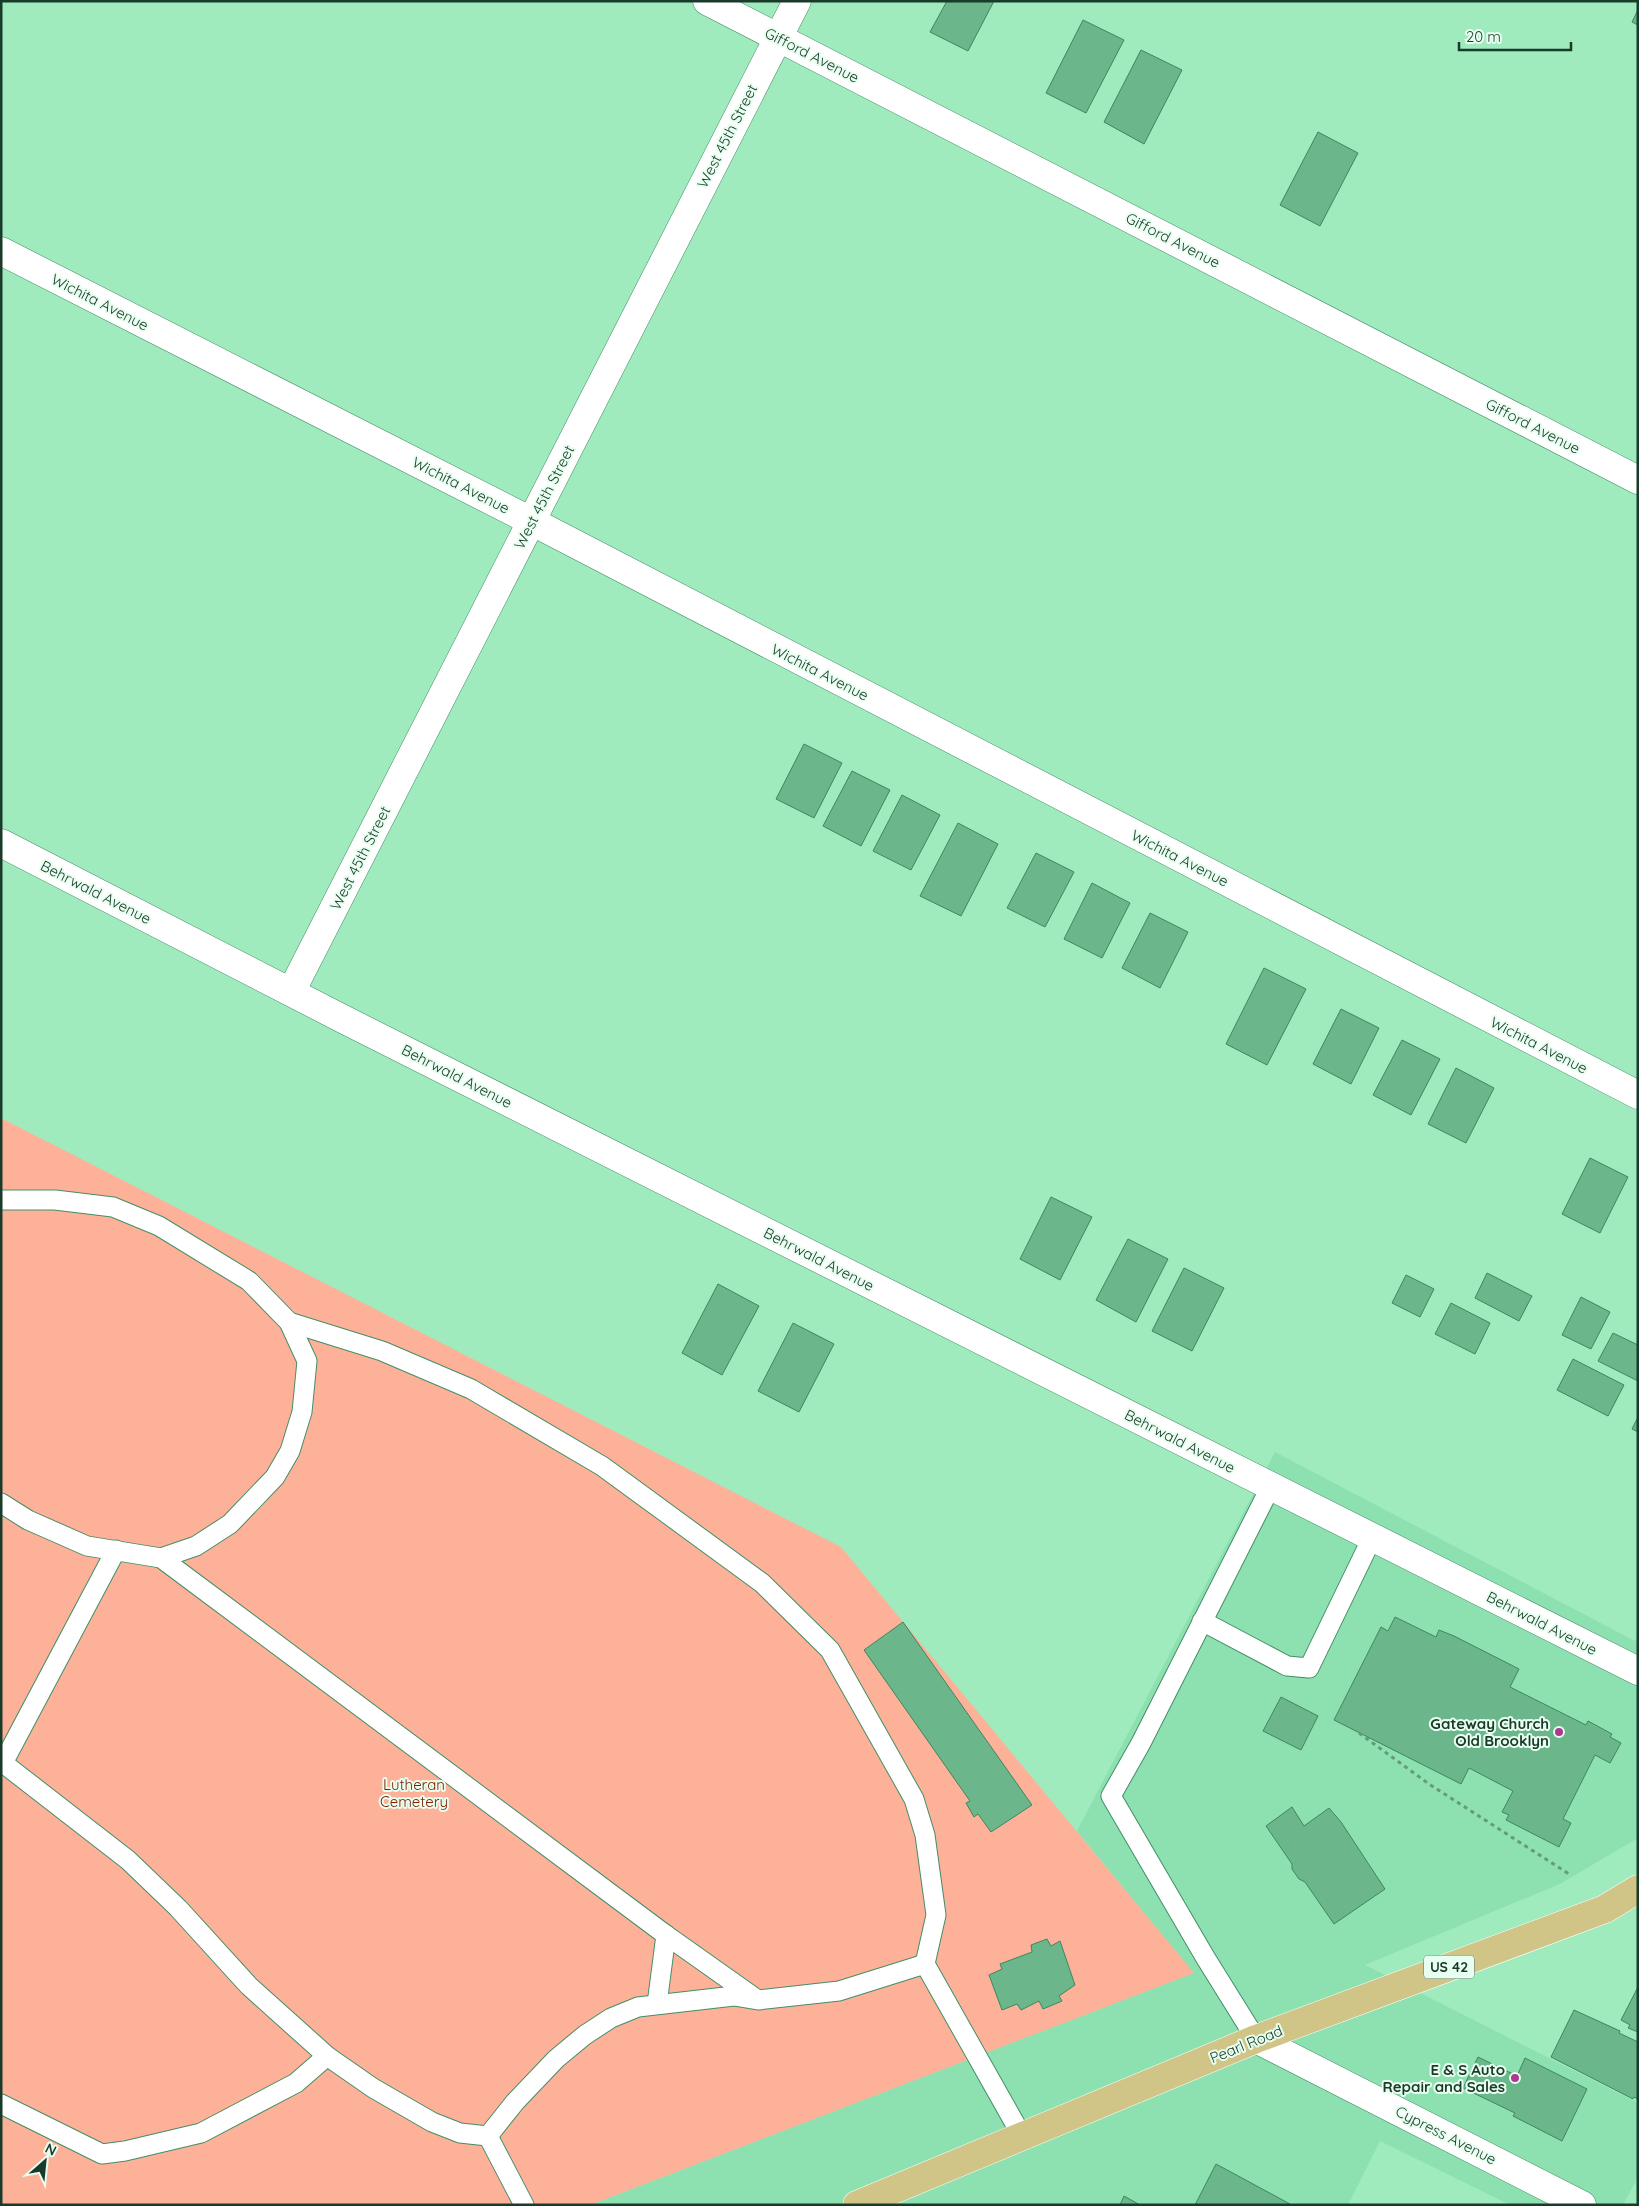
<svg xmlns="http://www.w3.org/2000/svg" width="1639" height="2206" font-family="Quicksand,sans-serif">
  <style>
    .built { fill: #8de1b1 }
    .green { fill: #feb199 }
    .building { fill: #6bb68b; stroke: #3c8760 }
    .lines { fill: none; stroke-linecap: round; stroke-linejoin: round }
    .lane-casing { stroke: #438e66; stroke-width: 21 }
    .street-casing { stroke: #438e66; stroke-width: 29 }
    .primary-casing { stroke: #fff; stroke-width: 29 }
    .path { stroke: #639b7b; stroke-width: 3; stroke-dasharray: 4 4; stroke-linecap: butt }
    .lane { stroke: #fff; stroke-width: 19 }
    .street { stroke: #fff; stroke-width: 28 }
    .primary { stroke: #d0c487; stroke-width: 28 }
    .poi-dot { fill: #ac3892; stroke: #e8fef0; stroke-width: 2 }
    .labels { text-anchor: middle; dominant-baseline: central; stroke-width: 4; stroke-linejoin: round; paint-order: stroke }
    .shield { fill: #e8fef0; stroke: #587665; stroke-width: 1 }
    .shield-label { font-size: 14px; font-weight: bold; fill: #1b3b2a }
    .street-label { font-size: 15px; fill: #1b3b2a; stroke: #e8fef0 }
    .poi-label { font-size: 15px; font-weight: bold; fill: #1b3b2a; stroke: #e8fef0; text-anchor: end }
    .park-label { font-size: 15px; fill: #7d2200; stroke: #e8fef0 }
  </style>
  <rect width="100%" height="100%" fill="#9febbe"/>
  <path class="built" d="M1275,1452L1635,1641L1638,1637V1838L1560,1884L1365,1965L1638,2103V2177L1623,2205H1510L1380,2141L1348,2205H590L1193,1973L1077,1831Z"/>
  <path class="green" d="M1,1118L841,1547L1194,1973L590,2205H1Z"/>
  <g class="building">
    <path d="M947,1H994L968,51L930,32Z"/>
    <path d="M1638,10V25L1632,22Z"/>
    <path d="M1083,20L1124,40L1086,113L1046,93Z"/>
    <path d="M1141,50L1182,70L1144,144L1104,122Z"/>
    <path d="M1318,132L1358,153L1320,226L1280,205Z"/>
    <path d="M804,744L842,763L814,818L776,799Z"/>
    <path d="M852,771L890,790L861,846L823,826Z"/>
    <path d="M902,795L940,815L911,870L873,851Z"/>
    <path d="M958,823L998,844L961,916L920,896Z"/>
    <path d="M1036,853L1074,872L1045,927L1007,908Z"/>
    <path d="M1092,883L1130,903L1102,958L1064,939Z"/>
    <path d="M1150,913L1188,932L1160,988L1122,968Z"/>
    <path d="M1264,968L1306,989L1267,1065L1226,1044Z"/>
    <path d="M1341,1009L1379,1028L1351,1084L1313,1064Z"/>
    <path d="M1402,1040L1440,1059L1411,1115L1373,1095Z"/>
    <path d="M1456,1068L1494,1088L1466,1143L1428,1124Z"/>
    <path d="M1590,1158L1628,1177L1600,1233L1562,1214Z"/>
    <path d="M1051,1197L1092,1217L1060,1280L1020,1259Z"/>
    <path d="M1128,1239L1168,1259L1136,1322L1096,1300Z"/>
    <path d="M1184,1268L1224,1288L1192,1351L1152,1331Z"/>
    <path d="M1487,1273L1532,1296L1519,1321L1475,1298Z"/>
    <path d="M1406,1275L1434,1289L1420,1317L1392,1303Z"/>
    <path d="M718,1284L759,1306L722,1375L682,1353Z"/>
    <path d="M1581,1297L1610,1312L1591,1349L1562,1335Z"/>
    <path d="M1451,1303L1490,1323L1475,1354L1435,1334Z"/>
    <path d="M793,1323L834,1344L799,1412L758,1391Z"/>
    <path d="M1613,1333L1638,1345V1381L1598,1361Z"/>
    <path d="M1573,1359L1624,1385L1608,1416L1557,1390Z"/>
    <path d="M1638,1417V1432L1632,1429Z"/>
    <path d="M1395,1617L1436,1637L1439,1630L1454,1636L1519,1669L1510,1687L1586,1725L1588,1721L1612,1734L1610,1737L1621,1743L1610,1763L1595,1755L1563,1819L1571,1823L1559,1847L1506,1820L1509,1815L1502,1812L1513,1791L1469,1768L1461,1784L1334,1720L1381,1627L1388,1631Z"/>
    <path d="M903,1622L1032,1805L991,1832L978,1814L974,1817L966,1803L970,1801L864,1650Z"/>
    <path d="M1281,1697L1318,1716L1301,1750L1263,1731Z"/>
    <path d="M1292,1807L1304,1826L1329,1808L1341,1822L1385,1889L1334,1924L1305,1882L1299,1879L1292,1869V1864L1266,1826Z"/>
    <path d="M1047,1939L1051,1946L1060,1941L1075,1985L1059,1996L1062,2001L1043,2009L1039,2001L1021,2010L1017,2004L1002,2010L989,1975L1002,1969L1000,1964L1032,1952L1031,1945Z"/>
    <path d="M1638,1987V2032L1628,2028L1630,2025L1621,2020Z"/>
    <path d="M1574,2010L1620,2031L1619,2033L1638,2042V2099L1634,2097L1633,2099L1551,2057Z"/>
    <path d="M1478,2057L1517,2076L1525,2058L1587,2089L1562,2141L1513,2116L1515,2113L1463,2088Z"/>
    <path d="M1216,2164L1290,2204V2205H1195Z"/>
    <path d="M1124,2196L1140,2205H1120Z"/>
  </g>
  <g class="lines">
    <defs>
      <g id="lane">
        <path d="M1,1200H55L113,1207L159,1226L249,1281L289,1322L307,1361L302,1412L290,1451L275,1477L230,1524L196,1546L161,1558"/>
        <path d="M289,1322L382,1351L471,1389L602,1466L762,1583L830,1650L914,1799L925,1835L936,1915L925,1964"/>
        <path d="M1,1503L28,1520L87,1546L161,1558L666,1935"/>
        <path d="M116,1550L3,1763L128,1860L178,1908L249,1986L327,2056L373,2088L432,2122L460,2133L488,2136"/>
        <path d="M1202,1621L1287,1666L1309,1668L1372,1538"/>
        <path d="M657,2004L666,1935L755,1998"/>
        <path d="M1256,2039L1205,1957L1111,1796L1141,1743L1271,1486"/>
        <path d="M1,2104L102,2154L125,2151L201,2133L296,2083L327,2056"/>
        <path d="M524,2205L488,2136L515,2102L556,2059L585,2035L611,2018L638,2007L734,1996L758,2000L839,1991L925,1964L1022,2136"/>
      </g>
      <g id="street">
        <path d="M707,1L1638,480"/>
        <path d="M1,251L531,521L1638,1095"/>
        <path d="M1,843L343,1019L1638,1671"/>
        <path d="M291,992L797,1"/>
        <path d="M1256,2039L1582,2205"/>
      </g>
      <path id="primary" d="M857,2205L1256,2039L1605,1909L1638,1889"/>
    </defs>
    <use href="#lane" class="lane-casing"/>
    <use href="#street" class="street-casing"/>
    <use href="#primary" class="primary-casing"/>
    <path class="path" d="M1359,1733L1429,1784L1569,1874"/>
    <use href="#lane" class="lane"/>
    <use href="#street" class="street"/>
    <use href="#primary" class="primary"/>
  </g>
  <g class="poi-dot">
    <circle cx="1559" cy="1732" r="5"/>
    <circle cx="1515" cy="2078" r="5"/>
  </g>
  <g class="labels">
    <rect class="shield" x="1424" y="1955.5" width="50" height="23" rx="4"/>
    <g class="shield-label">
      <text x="1449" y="1967">US 42</text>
    </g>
    <g class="street-label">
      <text transform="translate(812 55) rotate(27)">Gifford Avenue</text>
      <text transform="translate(727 136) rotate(-63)">West 45th Street</text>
      <text transform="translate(1173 240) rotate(27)">Gifford Avenue</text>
      <text transform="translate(100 302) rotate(27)">Wichita Avenue</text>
      <text transform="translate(1533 426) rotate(27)">Gifford Avenue</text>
      <text transform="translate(461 485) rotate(27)">Wichita Avenue</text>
      <text transform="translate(544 497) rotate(-63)">West 45th Street</text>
      <text transform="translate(820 672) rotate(27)">Wichita Avenue</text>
      <text transform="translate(360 858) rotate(-63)">West 45th Street</text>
      <text transform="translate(1180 858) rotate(27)">Wichita Avenue</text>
      <text transform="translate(96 892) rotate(27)">Behrwald Avenue</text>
      <text transform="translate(1539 1045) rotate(27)">Wichita Avenue</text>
      <text transform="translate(457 1076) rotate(27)">Behrwald Avenue</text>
      <text transform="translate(819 1259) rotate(27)">Behrwald Avenue</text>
      <text transform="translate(1180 1441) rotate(27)">Behrwald Avenue</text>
      <text transform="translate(1542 1623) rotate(27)">Behrwald Avenue</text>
      <text transform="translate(1246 2044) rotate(-22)">Pearl Road</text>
      <text transform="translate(1446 2135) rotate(27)">Cypress Avenue</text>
    </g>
    <g class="poi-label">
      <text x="1549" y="1723">Gateway Church<tspan x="1549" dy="17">Old Brooklyn</tspan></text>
      <text x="1505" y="2069">E &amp; S Auto<tspan x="1505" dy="17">Repair and Sales</tspan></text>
    </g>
    <g class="park-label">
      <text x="414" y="1784">Lutheran<tspan x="414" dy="17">Cemetery</tspan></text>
    </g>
  </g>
  <rect width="1639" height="2206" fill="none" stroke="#1b3b2a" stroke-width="5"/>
  <g transform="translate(45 2161) rotate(27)" stroke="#e8fef0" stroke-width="4" paint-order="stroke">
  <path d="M0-4L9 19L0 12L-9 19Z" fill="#1b3b2a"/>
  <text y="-8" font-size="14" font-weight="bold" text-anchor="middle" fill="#1b3b2a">N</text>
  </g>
  <path d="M1459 42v8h112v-8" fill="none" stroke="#1b3b2a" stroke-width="2.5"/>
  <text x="1466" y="42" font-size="15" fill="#1b3b2a" stroke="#e8fef0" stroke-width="4" paint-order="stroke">20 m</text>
</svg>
